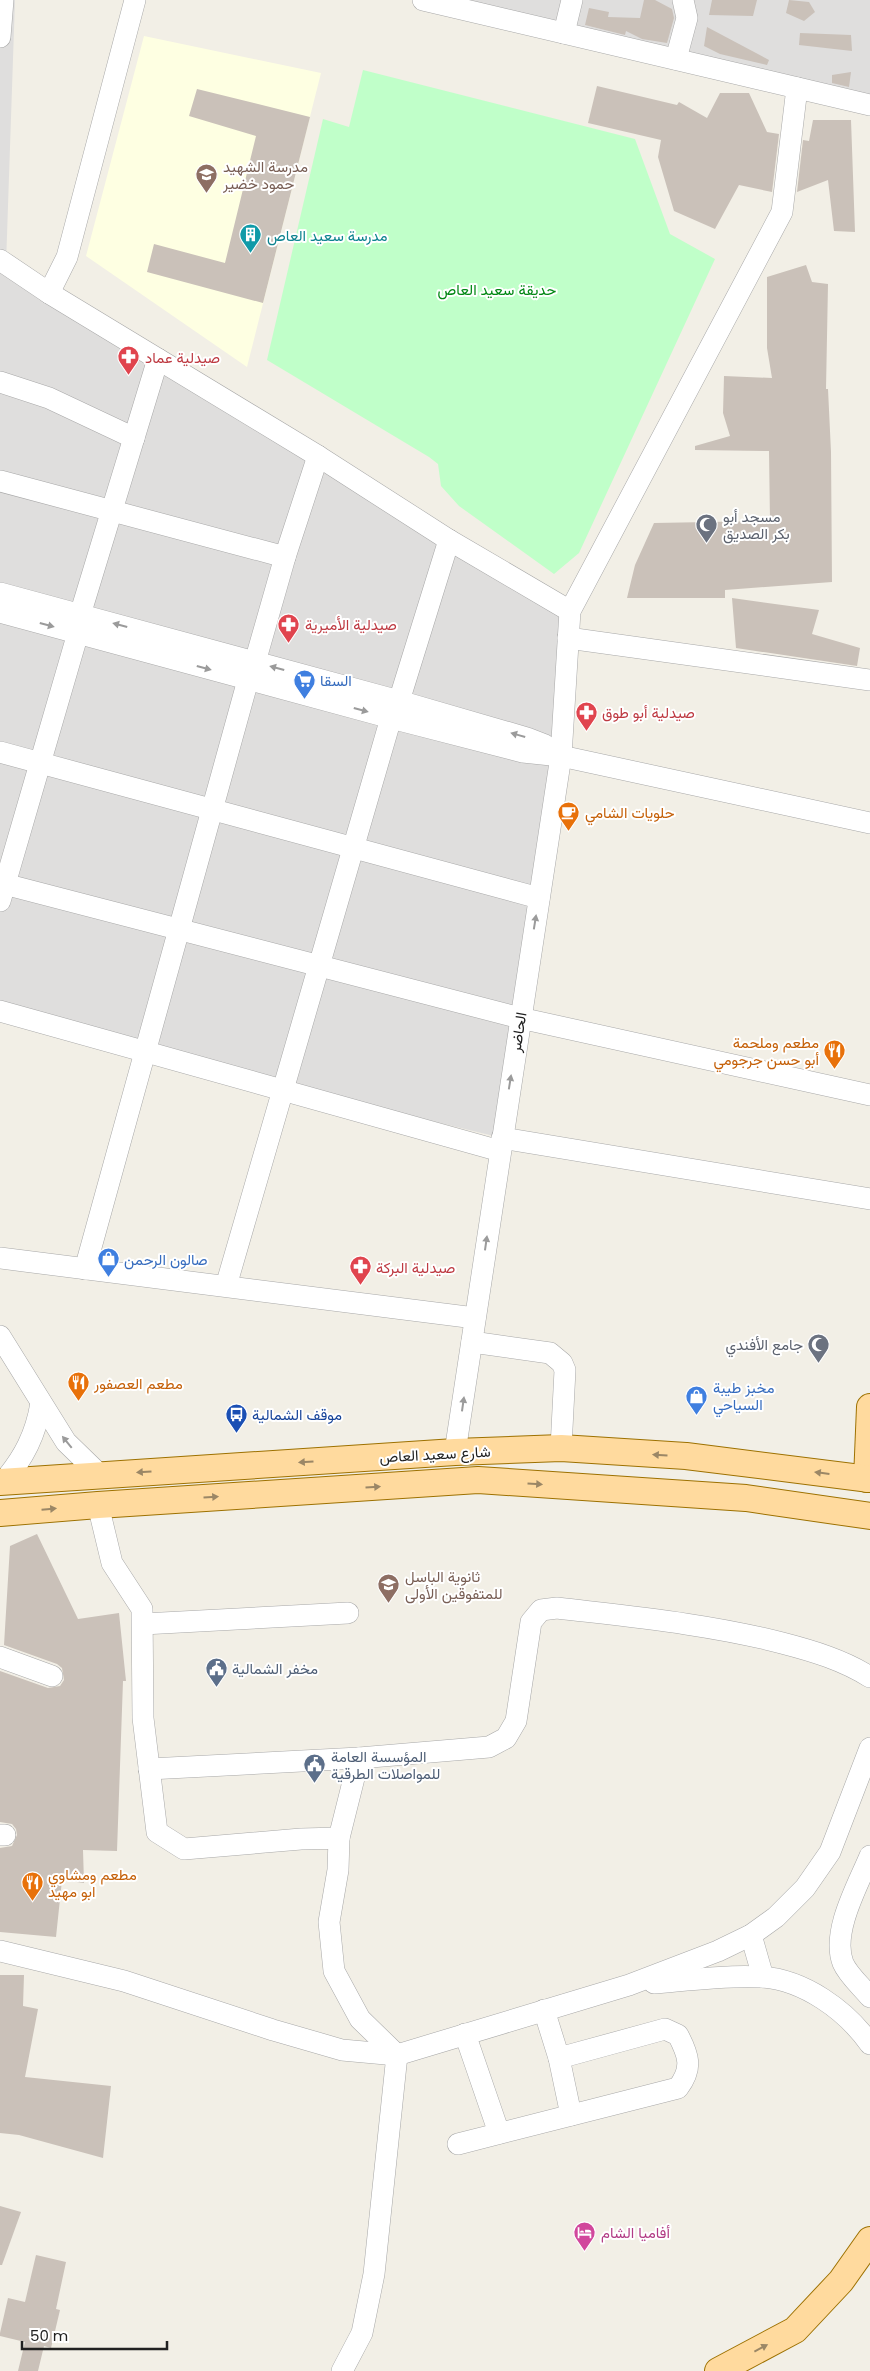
<svg xmlns="http://www.w3.org/2000/svg" width="870" height="2371" font-family="Poppins,Vazirmatn,sans-serif">
  <style>
    .residential { fill: #dfdedd }
    .education { fill: #feffe2 }
    .park { fill: #c0ffc9 }
    .building { fill: #cac1b9 }
    .lines { fill: none; stroke-linecap: round; stroke-linejoin: round }
    .minor-casing { stroke: #a8a8a8; stroke-width: 22 }
    .major-casing { stroke: #9d7100; stroke-width: 28 }
    .minor { stroke: #fff; stroke-width: 21 }
    .major { stroke: #ffda9e; stroke-width: 26 }
    .oneway { fill: #9b9b9b }
    .oneway2 { fill: #9b8766 }
    .labels { text-anchor: middle; dominant-baseline: central; stroke-width: 4; stroke-linejoin: round; paint-order: stroke }
    .education-label { font-size: 15px; fill: #785e54; stroke: #fff; text-anchor: start }
    .culture-label { font-size: 15px; fill: #0d838f; stroke: #fff; text-anchor: start }
    .park-label { font-size: 15px; fill: #018713; stroke: #fff }
    .health-label { font-size: 15px; fill: #be3a42; stroke: #fff; text-anchor: start }
    .worship-label { font-size: 15px; fill: #5b616d; stroke: #fff; text-anchor: start }
    .shop-label { font-size: 15px; fill: #366cbe; stroke: #fff; text-anchor: start }
    .food-label { font-size: 15px; fill: #c56008; stroke: #fff; text-anchor: start }
    .street-label { font-size: 15px; fill: #212121; stroke: #fff }
    .transit-label { font-size: 15px; fill: #164399; stroke: #fff; text-anchor: start }
    .service-label { font-size: 15px; fill: #4e5e75; stroke: #fff; text-anchor: start }
    .hotel-label { font-size: 15px; fill: #b23c85; stroke: #fff; text-anchor: start }
  </style>
  <rect width="100%" height="100%" fill="#f2efe6"/>
  <g class="residential">
    <path d="M0,0H15L6,265L570,611L502,1138L0,1016Z"/>
    <path d="M416,0H870V105Z"/>
  </g>
  <path class="education" d="M144,36L321,73L247,367L86,256Z"/>
  <path class="park" d="M363,70L635,139L670,234L715,259L579,553L554,574L459,506L441,486L438,464L429,457L267,360L323,119L349,127Z"/>
  <g class="building">
    <path d="M644,0H655L672,9L674,18L667,43L642,39L626,31L625,35L585,25L589,8L609,12L608,17L640,18Z"/>
    <path d="M712,0H757L753,16L709,15Z"/>
    <path d="M789,0L809,2L815,12L804,21L786,13Z"/>
    <path d="M707,27L769,60L767,65L720,54L704,46Z"/>
    <path d="M800,33L851,35L852,51L799,45Z"/>
    <path d="M851,72L849,87L832,83V75Z"/>
    <path d="M597,86L677,105L679,102L707,118L720,93H749L767,132L779,134L772,192L739,185L715,229L674,211L658,157L661,140L588,123Z"/>
    <path d="M197,89L310,117L263,303L147,272L154,244L225,263L256,136L189,116Z"/>
    <path d="M813,120H851L855,232L834,231L828,180L797,192L803,140L809,141Z"/>
    <path d="M806,265L812,282L828,284L826,389H828L831,452L832,582L725,590V598H627L635,565L654,523L770,521L769,451L695,450V446L730,436L723,413L724,376L772,378L767,348V277Z"/>
    <path d="M732,598L819,610L812,634L860,648L857,666L736,648Z"/>
    <path d="M37,1534L78,1619L119,1613L126,1681H123L117,1851L83,1850L84,1883L62,1880L56,1937L0,1932V1848L12,1846L17,1835L16,1829L12,1824L0,1822V1671L48,1688L60,1686L64,1680L62,1668L57,1664L4,1645L10,1546Z"/>
    <path d="M0,1975H24L23,2006L38,2009L25,2077L111,2086L103,2158L19,2135L0,2133Z"/>
    <path d="M0,2206L21,2212L2,2265H0Z"/>
    <path d="M36,2255L66,2262L56,2309L60,2310L51,2348L44,2346L38,2371H18L25,2342L0,2336V2333L8,2298L25,2302Z"/>
  </g>
  <g class="lines">
    <defs>
      <g id="minor">
        <path d="M423,0L870,105"/>
        <path d="M564,33L572,0"/>
        <path d="M0,37L3,0"/>
        <path d="M676,59L687,18L683,0"/>
        <path d="M0,260L49,293L318,456L449,540L570,611"/>
        <path d="M49,293L67,257L135,0"/>
        <path d="M0,382L49,398L134,438"/>
        <path d="M0,481L285,557"/>
        <path d="M0,593L399,701L527,738L545,745"/>
        <path d="M0,612L391,718L523,752L561,756L870,823"/>
        <path d="M80,615L158,359"/>
        <path d="M568,638L870,680"/>
        <path d="M255,662L285,557L318,456"/>
        <path d="M399,701L449,540"/>
        <path d="M0,752L539,898"/>
        <path d="M0,883L520,1018L870,1095"/>
        <path d="M0,901L78,633"/>
        <path d="M0,1011L500,1151"/>
        <path d="M502,1138L870,1199"/>
        <path d="M0,1258L475,1318"/>
        <path d="M85,1269L248,680"/>
        <path d="M226,1286L391,718"/>
        <path d="M0,1336L66,1442L100,1475"/>
        <path d="M472,1342L550,1353L562,1363L565,1370L561,1448"/>
        <path d="M455,1452L561,756L570,611L782,212L797,88"/>
        <path d="M3,1482C24,1458 36,1434 41,1403"/>
        <path d="M98,1505L112,1563L142,1609L143,1718L157,1832L184,1849L301,1839L339,1838L338,1870L329,1922L334,1971L360,2019L397,2055L374,2274L362,2333L342,2371"/>
        <path d="M143,1624L348,1613"/>
        <path d="M0,1657L52,1676"/>
        <path d="M359,1758L489,1747L506,1738L516,1721L531,1622L541,1610L557,1608C633,1617 709,1624 782,1643C813,1651 843,1660 870,1677"/>
        <path d="M149,1769L359,1758L339,1838"/>
        <path d="M0,1835H5"/>
        <path d="M870,1856C858,1885 831,1932 843,1963C848,1975 862,1987 870,1997"/>
        <path d="M751,1935L763,1977"/>
        <path d="M0,1951L124,1981L273,2030L342,2050L397,2055L629,1985L718,1951L751,1935L776,1917L805,1888L830,1852L870,1748"/>
        <path d="M654,1983C689,1980 726,1975 762,1977C804,1980 846,2010 870,2044"/>
        <path d="M465,2034L499,2133"/>
        <path d="M559,2058L571,2115"/>
        <path d="M458,2144L678,2088C693,2068 689,2056 678,2035L665,2029L559,2058L544,2010"/>
      </g>
      <g id="major">
        <path d="M867,1479L870,1407"/>
        <path d="M0,1482L455,1452L561,1448L686,1456L870,1479"/>
        <path d="M0,1513L98,1505L478,1480L746,1498L870,1516"/>
        <path d="M718,2371L795,2330L841,2281L870,2240"/>
      </g>
    </defs>
    <use href="#minor" class="minor-casing"/>
    <use href="#major" class="major-casing"/>
    <use href="#minor" class="minor"/>
    <use href="#major" class="major"/>
  </g>
  <defs><path id="oneway-solid" d="M-6-.8H1V-3.2L6.5 0L1 3.2V.8H-6Z" transform="scale(1.25)"/></defs>
  <g class="oneway">
    <use href="#oneway-solid" transform="translate(47 625) rotate(15)"/>
    <use href="#oneway-solid" transform="translate(120 625) rotate(-165)"/>
    <use href="#oneway-solid" transform="translate(204 668) rotate(15)"/>
    <use href="#oneway-solid" transform="translate(277 668) rotate(-165)"/>
    <use href="#oneway-solid" transform="translate(361 710) rotate(15)"/>
    <use href="#oneway-solid" transform="translate(518 735) rotate(-164)"/>
    <use href="#oneway-solid" transform="translate(535 922) rotate(-81)"/>
    <use href="#oneway-solid" transform="translate(510 1082) rotate(-81)"/>
    <use href="#oneway-solid" transform="translate(486 1243) rotate(-82)"/>
    <use href="#oneway-solid" transform="translate(463 1404) rotate(-82)"/>
    <use href="#oneway-solid" transform="translate(67 1442) rotate(-129)"/>
  </g>
  <g class="oneway2">
    <use href="#oneway-solid" transform="translate(660 1455) rotate(-176)"/>
    <use href="#oneway-solid" transform="translate(306 1462) rotate(176)"/>
    <use href="#oneway-solid" transform="translate(144 1472) rotate(176)"/>
    <use href="#oneway-solid" transform="translate(822 1473) rotate(-173)"/>
    <use href="#oneway-solid" transform="translate(535 1484) rotate(4)"/>
    <use href="#oneway-solid" transform="translate(373 1487) rotate(-4)"/>
    <use href="#oneway-solid" transform="translate(211 1497) rotate(-4)"/>
    <use href="#oneway-solid" transform="translate(49 1509) rotate(-5)"/>
    <use href="#oneway-solid" transform="translate(761 2348) rotate(-28)"/>
  </g>
  <defs>
    <symbol id="school-pin" viewBox="-11 -11 22 30"><path d="M0 17L-7.5 6A9.5 9.5 0 1 1 7.5 6Z" fill="#8d6e63" stroke="#fff"/><path d="M0-5L7-2L0 1L-7-2ZM-4 1L0 2.5L4 1V4Q0 6-4 4Z" fill="#fff"/></symbol>
    <symbol id="building-pin" viewBox="-11 -11 22 30"><path d="M0 17L-7.5 6A9.5 9.5 0 1 1 7.5 6Z" fill="#0f9aa8" stroke="#fff"/><path d="M-4-6H4V6H1V3H-1V6H-4ZM-2.5-4.3h1.7v1.8h-1.7ZM.8-4.3h1.7v1.8H.8ZM-2.5-1h1.7V.8h-1.7ZM.8-1h1.7V.8H.8Z" fill="#fff"/></symbol>
    <symbol id="pharmacy-pin" viewBox="-11 -11 22 30"><path d="M0 17L-7.5 6A9.5 9.5 0 1 1 7.5 6Z" fill="#e0444e" stroke="#fff"/><path d="M-2-6h4v4h4v4h-4v4h-4v-4h-4v-4h4Z" fill="#fff"/></symbol>
    <symbol id="mosque-pin" viewBox="-11 -11 22 30"><path d="M0 17L-7.5 6A9.5 9.5 0 1 1 7.5 6Z" fill="#6b7280" stroke="#fff"/><path d="M3.5-4.9A6 6 0 1 0 3.5 4.9A5 5 0 1 1 3.5-4.9Z" fill="#fff"/></symbol>
    <symbol id="supermarket-pin" viewBox="-11 -11 22 30"><path d="M0 17L-7.5 6A9.5 9.5 0 1 1 7.5 6Z" fill="#3f7fe0" stroke="#fff"/><path d="M-6-5.5h2.5l.6 2H6L4.5 2H-2.5L-4.4-4H-6ZM-1.5 3.2a1.3 1.3 0 1 0 .1 0ZM3 3.2a1.3 1.3 0 1 0 .1 0Z" fill="#fff"/></symbol>
    <symbol id="cafe-pin" viewBox="-11 -11 22 30"><path d="M0 17L-7.5 6A9.5 9.5 0 1 1 7.5 6Z" fill="#e8710a" stroke="#fff"/><path d="M-5.5-4.5H6V0H3Q3 3.5 0 3.5H-2.5Q-5.5 3.5-5.5 0ZM3-3.2v2h1.7v-2ZM-6 4.5H4V6H-6Z" fill="#fff"/></symbol>
    <symbol id="restaurant-pin" viewBox="-11 -11 22 30"><path d="M0 17L-7.5 6A9.5 9.5 0 1 1 7.5 6Z" fill="#e8710a" stroke="#fff"/><path d="M-5-6h1v4h1v-4h1v4h1v-4h1v5L-1.5 .5V6h-2V.5L-5-1ZM5-6V6H3V1.5H1.5Q1.5-4 5-6Z" fill="#fff"/></symbol>
    <symbol id="shop-pin" viewBox="-11 -11 22 30"><path d="M0 17L-7.5 6A9.5 9.5 0 1 1 7.5 6Z" fill="#3f7fe0" stroke="#fff"/><path d="M-5-2.5h2.3a2.7 3.5 0 0 1 5.4 0H5L5.5 6h-11ZM-1.5-2.5h3a1.5 2.3 0 0 0-3 0Z" fill="#fff"/></symbol>
    <symbol id="bus-pin" viewBox="-11 -11 22 30"><path d="M0 17L-7.5 6A9.5 9.5 0 1 1 7.5 6Z" fill="#1a4fb4" stroke="#fff"/><path d="M-5-6H5V4H4V6H2V4H-2V6H-4V4H-5ZM-3.5-4V0h7V-4ZM-3.5 1.2v1.5H-2V1.2ZM2 1.2v1.5H3.5V1.2Z" fill="#fff"/></symbol>
    <symbol id="civic-pin" viewBox="-11 -11 22 30"><path d="M0 17L-7.5 6A9.5 9.5 0 1 1 7.5 6Z" fill="#5c6f8a" stroke="#fff"/><path d="M-.6-6.5H3V-4.5H.6V-3L4-1V1h2V6H-6V1h2V-1L-.6-3ZM-1.2 2.5V6h2.4V2.5Z" fill="#fff"/></symbol>
    <symbol id="hotel-pin" viewBox="-11 -11 22 30"><path d="M0 17L-7.5 6A9.5 9.5 0 1 1 7.5 6Z" fill="#d1479c" stroke="#fff"/><path d="M-6-4.5h1.5V1H6V5H4.5V3h-9V5H-6ZM-4 0a1.8 1.8 0 1 1 3.6 0ZM.5 0V-2.5h3Q6-2.5 6 0Z" fill="#fff"/></symbol>
  </defs>
  <g fill-rule="evenodd">
    <use href="#school-pin" x="194" y="162" width="25" height="34"/>
    <use href="#building-pin" x="238" y="222" width="25" height="34"/>
    <use href="#pharmacy-pin" x="116" y="344" width="25" height="34"/>
    <use href="#mosque-pin" x="694" y="512" width="25" height="34"/>
    <use href="#pharmacy-pin" x="276" y="612" width="25" height="34"/>
    <use href="#supermarket-pin" x="292" y="668" width="25" height="34"/>
    <use href="#pharmacy-pin" x="574" y="700" width="25" height="34"/>
    <use href="#cafe-pin" x="556" y="800" width="25" height="34"/>
    <use href="#restaurant-pin" x="822" y="1038" width="25" height="34"/>
    <use href="#shop-pin" x="96" y="1246" width="25" height="34"/>
    <use href="#pharmacy-pin" x="348" y="1254" width="25" height="34"/>
    <use href="#mosque-pin" x="806" y="1332" width="25" height="34"/>
    <use href="#restaurant-pin" x="66" y="1370" width="25" height="34"/>
    <use href="#shop-pin" x="684" y="1384" width="25" height="34"/>
    <use href="#bus-pin" x="224" y="1402" width="25" height="34"/>
    <use href="#school-pin" x="376" y="1572" width="25" height="34"/>
    <use href="#civic-pin" x="204" y="1656" width="25" height="34"/>
    <use href="#civic-pin" x="302" y="1752" width="25" height="34"/>
    <use href="#restaurant-pin" x="20" y="1870" width="25" height="34"/>
    <use href="#hotel-pin" x="572" y="2220" width="25" height="34"/>
  </g>
  <g class="labels">
    <g class="education-label">
      <text x="223" y="166">مدرسة الشهيد<tspan x="223" dy="17">حمود خضير</tspan></text>
      <text x="405" y="1576">ثانوية الباسل<tspan x="405" dy="17">للمتفوقين الأولى</tspan></text>
    </g>
    <g class="culture-label">
      <text x="267" y="235">مدرسة سعيد العاص</text>
    </g>
    <g class="park-label">
      <text x="497" y="289">حديقة سعيد العاص</text>
    </g>
    <g class="health-label">
      <text x="145" y="357">صيدلية عماد</text>
      <text x="305" y="624">صيدلية الأميرية</text>
      <text x="602" y="712">صيدلية أبو طوق</text>
      <text x="376" y="1267">صيدلية البركة</text>
    </g>
    <g class="worship-label">
      <text x="723" y="516">مسجد أبو<tspan x="723" dy="17">بكر الصديق</tspan></text>
      <text x="803" y="1344" text-anchor="end">جامع الأفندي</text>
    </g>
    <g class="shop-label">
      <text x="320" y="680">السقا</text>
      <text x="124" y="1259">صالون الرحمن</text>
      <text x="713" y="1387">مخبز طيبة<tspan x="713" dy="17">السياحي</tspan></text>
    </g>
    <g class="food-label">
      <text x="585" y="812">حلويات الشامي</text>
      <text x="819" y="1042" text-anchor="end">مطعم وملحمة<tspan x="819" dy="17">أبو حسن جرجومي</tspan></text>
      <text x="94" y="1383">مطعم العصفور</text>
      <text x="48" y="1874">مطعم ومشاوي<tspan x="48" dy="17">ابو مهيد</tspan></text>
    </g>
    <g class="street-label">
      <text transform="translate(518 1032) rotate(-81)">الحاضر</text>
      <text transform="translate(435 1454) rotate(-3)">شارع سعيد العاص</text>
    </g>
    <g class="transit-label">
      <text x="252" y="1414">موقف الشمالية</text>
    </g>
    <g class="service-label">
      <text x="232" y="1668">مخفر الشمالية</text>
      <text x="331" y="1756">المؤسسة العامة<tspan x="331" dy="17">للمواصلات الطرقية</tspan></text>
    </g>
    <g class="hotel-label">
      <text x="601" y="2232">أفاميا الشام</text>
    </g>
  </g>
  <path d="M22 2341v8h145v-8" fill="none" stroke="#212121" stroke-width="2.5"/>
  <text x="30" y="2341" font-size="15" fill="#212121" stroke="#ffffff" stroke-width="4" paint-order="stroke">50 m</text>
</svg>
